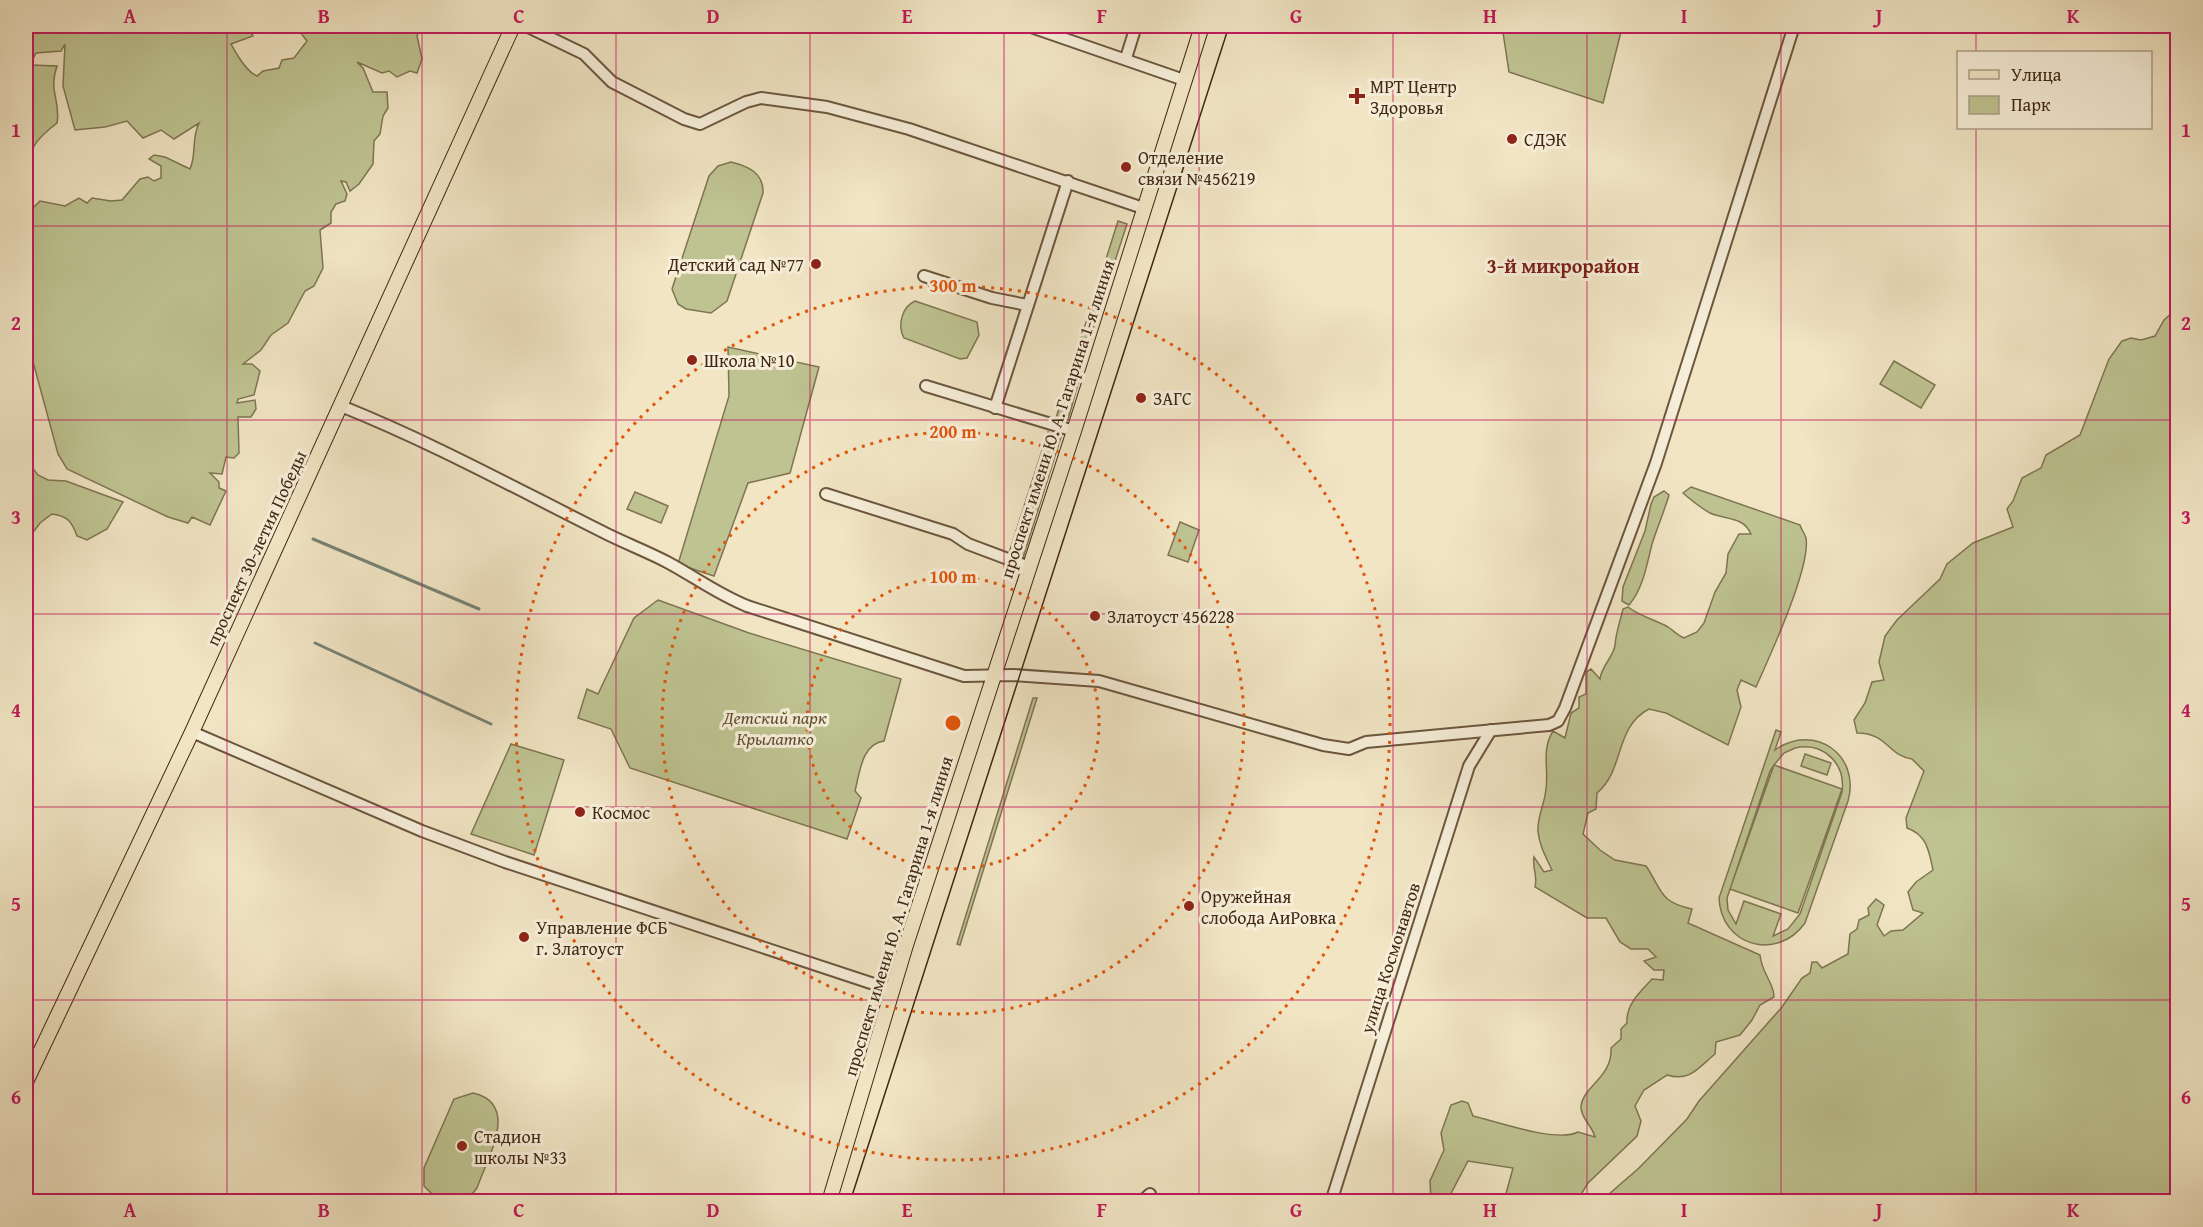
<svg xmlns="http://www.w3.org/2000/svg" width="2203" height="1227" font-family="'Gentium Book Plus',serif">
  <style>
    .green { fill: #bec391; stroke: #7f7552; stroke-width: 1.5; fill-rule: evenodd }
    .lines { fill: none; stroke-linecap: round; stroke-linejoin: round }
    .stream { stroke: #778274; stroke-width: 3 }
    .minor-casing { stroke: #6c563e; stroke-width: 14 }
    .major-casing { stroke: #402712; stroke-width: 16 }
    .minor { stroke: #f6eed9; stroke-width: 10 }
    .major { stroke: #f1e5c4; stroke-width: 14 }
    .tram { stroke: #402712; stroke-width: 1.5 }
    .grid { fill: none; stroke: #c2185b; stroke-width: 1.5; stroke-opacity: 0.55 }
    .ring { fill: none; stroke: #e0560c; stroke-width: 3; stroke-dasharray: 3 6 }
    .poi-dot { fill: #8f2418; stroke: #f6eed9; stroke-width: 2 }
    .labels { text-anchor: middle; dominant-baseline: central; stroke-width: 6; stroke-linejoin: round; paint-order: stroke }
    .poi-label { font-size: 18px; fill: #402712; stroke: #f6eed9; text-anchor: start }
    .street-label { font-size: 18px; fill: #402712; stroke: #f6eed9 }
    .park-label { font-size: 18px; font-style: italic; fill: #604e32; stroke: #f6eed9 }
    .neighbourhood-label { font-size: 20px; font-weight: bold; fill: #7a1f14; stroke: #f6eed9 }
    .centre { fill: #e0560c; stroke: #f6eed9; stroke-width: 3 }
    .ring-label { font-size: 18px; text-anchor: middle; font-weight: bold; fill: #e0560c; stroke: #f6eed9; stroke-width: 6; stroke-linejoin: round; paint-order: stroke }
    .neatline { fill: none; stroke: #c2185b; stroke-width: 2 }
    .grid-label { font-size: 20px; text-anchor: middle; font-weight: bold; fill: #c2185b }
  </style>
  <rect width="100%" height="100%" fill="#f1e5c4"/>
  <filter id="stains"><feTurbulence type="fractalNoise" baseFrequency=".00333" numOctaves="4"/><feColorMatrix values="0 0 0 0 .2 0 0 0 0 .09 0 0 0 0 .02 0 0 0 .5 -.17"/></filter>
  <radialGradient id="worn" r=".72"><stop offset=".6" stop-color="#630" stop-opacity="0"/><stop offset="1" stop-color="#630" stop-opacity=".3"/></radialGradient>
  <g class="green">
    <path d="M26,26H246L253,36L231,44C237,55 246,71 257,76L263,71L279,68L282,60L294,58L307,41L300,32V26C317,25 374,30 386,26H433L430,30L421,26L417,36L422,59L417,73L410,71L397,77L389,71L382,73L357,62L363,68L373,92H387L388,108L383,116L380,134L374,141L373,164L359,184L350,191L346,182L341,181L347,194L345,201L336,204L331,212V223L320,230L323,268L314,286L305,291L288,323L271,335L261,350L243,364H252L260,371L254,395L238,399L237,403L255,400L256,409L251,417H238L239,453L234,458L226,457L222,474L210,473L219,482V488L226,491L210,525L192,517L188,523L168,517L67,469L58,454L26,336V210L32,209L40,201L65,206L79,198L87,203L92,198L111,201L122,200L140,179L148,177L154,181L161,178V166L149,159L154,155L165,157L190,169C197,153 191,139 199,123L174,139L161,130L143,138L127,121L105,127L75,130L63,86L65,44L61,51L36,53L30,65L57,66C48,92 61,100 57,123C14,156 41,157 26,192Z"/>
    <path d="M1502,26H1598L1621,32L1603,103L1509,72Z"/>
    <path d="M731,162C748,166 764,173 763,193L727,301L711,313L686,309L678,304L672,289L709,176L718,166Z"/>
    <path d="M1118,221L1127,224L1096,319L1068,420L1056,418Z"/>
    <path d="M915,301L977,322L979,335L967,358L960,359L904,338C897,325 902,307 915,301Z"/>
    <path d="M2172,313L2178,316L2177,1201H1601L1639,1168L1687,1119L1699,1101L1782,1007L1802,978L1810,973L1812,962H1817L1822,968L1848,954L1850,934L1857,929L1859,920L1869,915L1868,908L1876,899L1884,905L1877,925L1884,936L1891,931L1903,930L1923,913L1913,910L1908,892L1916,882L1933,870C1929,851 1927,835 1907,828L1906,818L1924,771L1912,759C1888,756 1888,733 1857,733L1854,720L1865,703L1872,682L1884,680L1879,662L1885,636L1897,620L1940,579L1947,564L1973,543L2013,527L2007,509L2013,501L2022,478L2041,468L2046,455L2080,435L2109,359L2122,341L2131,338L2141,340L2155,336L2164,320Z"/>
    <path d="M728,347L819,367L790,473L748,483L714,576L678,564L729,396Z"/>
    <path d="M1894,361L1935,385L1921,408L1880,384Z"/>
    <path d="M1048,432L1061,437L1022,561L1008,556Z"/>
    <path d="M26,460L38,475L48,480L66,481L123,502L107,529L87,540L77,536C72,522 68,516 52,514L40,523L26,542Z"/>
    <path d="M1691,487L1800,525C1801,529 1805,534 1806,538C1811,567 1769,658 1756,687L1741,680L1737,690L1741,707L1728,745L1666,713L1649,709C1614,727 1625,770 1597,793L1596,809L1588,813L1583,834L1600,850L1615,860L1646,866C1663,891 1659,902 1692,909L1688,923L1760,955C1762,975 1774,982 1774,997L1760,1005L1752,1020L1740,1035L1716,1042L1715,1054C1698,1068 1690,1082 1667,1075L1644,1090L1635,1106L1641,1121L1637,1136L1588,1183L1577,1201H1504L1513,1168L1468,1161L1447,1201H1431L1430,1181L1444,1150L1441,1133L1451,1105L1462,1101L1468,1103L1473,1116C1498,1122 1557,1143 1578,1132L1595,1137C1592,1125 1581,1119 1581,1107C1582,1087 1613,1077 1611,1048L1621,1039V1029L1627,1023C1626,1004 1640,992 1652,979L1663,980L1664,970H1654L1644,961L1656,957L1648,949H1631L1620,942L1606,918H1587L1535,887C1538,876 1532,868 1534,857L1544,872L1552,870C1546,857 1539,845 1538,831C1537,817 1545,803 1546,789C1549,767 1541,751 1553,731L1565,738L1571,713L1579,708V697L1586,694V672L1591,669L1600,679C1601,667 1615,654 1615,645C1616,632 1620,622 1623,609L1628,607C1641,617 1654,619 1668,627C1674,631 1677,635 1684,638L1697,632L1704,623L1715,592L1726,573L1728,554L1739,534H1751C1743,516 1726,520 1710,513C1701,508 1691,500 1683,493Z"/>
    <path d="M1664,491L1669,495C1664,512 1657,528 1652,544C1647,564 1643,589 1629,605L1622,601L1623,587L1645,531L1651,504L1654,497Z"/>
    <path d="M635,492L668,506L661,523L627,509Z"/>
    <path d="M1180,522L1199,530L1188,562L1168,555Z"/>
    <path d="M658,600L749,633L901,679L884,741C862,744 860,771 855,791L861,798L847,839L630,768L611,729L578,718L587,689L598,694L634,618Z"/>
    <path d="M1033,698H1037L960,945L957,944Z"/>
    <path d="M1776,730L1781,732L1775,750C1814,722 1861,755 1848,801L1805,923C1777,962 1721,946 1719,898ZM1795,748C1823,742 1846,763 1842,792L1800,914L1788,929L1773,936L1781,914L1744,901L1736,924L1728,910L1727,898L1770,771L1774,765L1730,889L1798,913L1842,789L1774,765L1784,753Z"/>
    <path d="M511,744L564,760L534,855L471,834Z"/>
    <path d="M1805,754L1831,763L1827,775L1801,766Z"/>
    <path d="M473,1093C521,1104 487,1158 477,1188C466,1203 456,1202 439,1201L424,1186V1168L454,1099Z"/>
  </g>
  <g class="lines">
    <g class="stream">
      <path d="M313,539L479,609"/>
      <path d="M315,643L491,724"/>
    </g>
    <defs>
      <g id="minor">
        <path d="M526,26L584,54L612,82L684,119L700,124L746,102L761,98L827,107L909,129L1143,208"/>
        <path d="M1028,26L1184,80"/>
        <path d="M1126,58L1136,26"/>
        <path d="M924,276L992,298L1027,305"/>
        <path d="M926,386L1074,431"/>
        <path d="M341,406C431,442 515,488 601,531C622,542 646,551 667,562C695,577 717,594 747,606L964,676L1014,675L1099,681L1323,745L1349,749L1366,742L1549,725L1558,721L1565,708L1656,463L1794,26"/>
        <path d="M995,408L1068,181"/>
        <path d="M826,494L953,534L968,544L1029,567"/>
        <path d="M192,732L422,831L505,862L892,990"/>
        <path d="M1141,1202L1150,1194"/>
        <path d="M1331,1202L1469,766L1491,730"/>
      </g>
      <g id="major">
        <path d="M26,1082L192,732L513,26"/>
        <path d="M829,1202L906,945L1074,431L1202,26"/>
      </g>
    </defs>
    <use href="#minor" class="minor-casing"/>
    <use href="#major" class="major-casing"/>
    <use href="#minor" class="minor"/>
    <use href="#major" class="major"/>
    <path class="tram" d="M850,1202L1229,26"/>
  </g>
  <path class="grid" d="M227,26V1202M422,26V1202M616,26V1202M810,26V1202M1004,26V1202M1199,26V1202M1393,26V1202M1587,26V1202M1781,26V1202M1976,26V52M1976,128V1202M26,226H2178M26,420H2178M26,614H2178M26,807H2178M26,1000H2178"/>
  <g class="ring">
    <circle cx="953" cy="723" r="146"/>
    <circle cx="953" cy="723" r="291"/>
    <circle cx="953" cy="723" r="437"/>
  </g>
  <g class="poi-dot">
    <path d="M1354 87h6v6h6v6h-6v6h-6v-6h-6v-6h6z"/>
    <circle cx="1512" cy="139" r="6"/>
    <circle cx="1126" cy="167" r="6"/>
    <circle cx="816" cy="264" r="6"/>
    <circle cx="692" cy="360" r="6"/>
    <circle cx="1141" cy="398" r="6"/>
    <circle cx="1095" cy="616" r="6"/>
    <circle cx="580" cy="812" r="6"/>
    <circle cx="1189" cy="906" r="6"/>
    <circle cx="524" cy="937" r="6"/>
    <circle cx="462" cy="1146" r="6"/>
  </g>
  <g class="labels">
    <g class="poi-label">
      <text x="1370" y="86">МРТ Центр<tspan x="1370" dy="21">Здоровья</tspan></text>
      <text x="1524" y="139">СДЭК</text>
      <text x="1138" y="157">Отделение<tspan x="1138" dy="21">связи №456219</tspan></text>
      <text x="804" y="264" text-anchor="end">Детский сад №77</text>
      <text x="704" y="360">Школа №10</text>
      <text x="1153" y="398">ЗАГС</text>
      <text x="1107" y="616">Златоуст 456228</text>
      <text x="592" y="812">Космос</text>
      <text x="1201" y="896">Оружейная<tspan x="1201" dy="21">слобода АиРовка</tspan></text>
      <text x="536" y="927">Управление ФСБ<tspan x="536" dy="21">г. Златоуст</tspan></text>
      <text x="474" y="1136">Стадион<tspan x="474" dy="21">школы №33</tspan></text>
    </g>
    <g class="street-label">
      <text transform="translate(1057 419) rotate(-72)">проспект имени Ю. А. Гагарина 1-я линия</text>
      <text transform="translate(256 548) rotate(-65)">проспект 30-летия Победы</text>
      <text transform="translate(898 916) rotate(-73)">проспект имени Ю. А. Гагарина 1-я линия</text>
      <text transform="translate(1390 958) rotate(-72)">улица Космонавтов</text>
    </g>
    <g class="park-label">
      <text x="775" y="717">Детский парк<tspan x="775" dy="21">Крылатко</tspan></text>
    </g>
    <g class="neighbourhood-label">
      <text x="1563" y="265">3-й микрорайон</text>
    </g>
  </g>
  <circle cx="953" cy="723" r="9" class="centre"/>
  <g class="ring-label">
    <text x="953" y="292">300 m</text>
    <text x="953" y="438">200 m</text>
    <text x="953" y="583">100 m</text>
  </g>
  <rect width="2203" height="1227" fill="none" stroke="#f1e5c4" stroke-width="66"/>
  <rect x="1957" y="51" width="195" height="78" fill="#f6eed9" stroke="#ad9e89" stroke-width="1.5"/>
  <rect x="1969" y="70" width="30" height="9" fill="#f1e5c4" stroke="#ad9e89" stroke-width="1.5"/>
  <text x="2011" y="81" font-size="18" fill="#402712">Улица</text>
  <rect x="1969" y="96" width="30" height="18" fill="#bec391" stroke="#ad9e89" stroke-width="1.5"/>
  <text x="2011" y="111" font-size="18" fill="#402712">Парк</text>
  <rect x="33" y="33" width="2137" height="1161" class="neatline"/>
  <g class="grid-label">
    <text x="130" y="23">A</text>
    <text x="324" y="23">B</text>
    <text x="519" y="23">C</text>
    <text x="713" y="23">D</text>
    <text x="907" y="23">E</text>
    <text x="1102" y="23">F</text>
    <text x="1296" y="23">G</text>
    <text x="1490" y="23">H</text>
    <text x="1684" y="23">I</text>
    <text x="1879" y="23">J</text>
    <text x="2073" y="23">K</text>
    <text x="16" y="137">1</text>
    <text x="2186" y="137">1</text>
    <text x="16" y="330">2</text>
    <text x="2186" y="330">2</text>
    <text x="16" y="524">3</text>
    <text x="2186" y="524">3</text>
    <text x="16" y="717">4</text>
    <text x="2186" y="717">4</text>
    <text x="16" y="911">5</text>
    <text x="2186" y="911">5</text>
    <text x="16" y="1104">6</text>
    <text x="2186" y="1104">6</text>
    <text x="130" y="1217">A</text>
    <text x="324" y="1217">B</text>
    <text x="519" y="1217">C</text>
    <text x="713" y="1217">D</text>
    <text x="907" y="1217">E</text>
    <text x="1102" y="1217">F</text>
    <text x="1296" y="1217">G</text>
    <text x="1490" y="1217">H</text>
    <text x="1684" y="1217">I</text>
    <text x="1879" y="1217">J</text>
    <text x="2073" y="1217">K</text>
  </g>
  <rect width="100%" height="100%" filter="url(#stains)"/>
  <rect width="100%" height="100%" fill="url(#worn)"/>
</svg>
